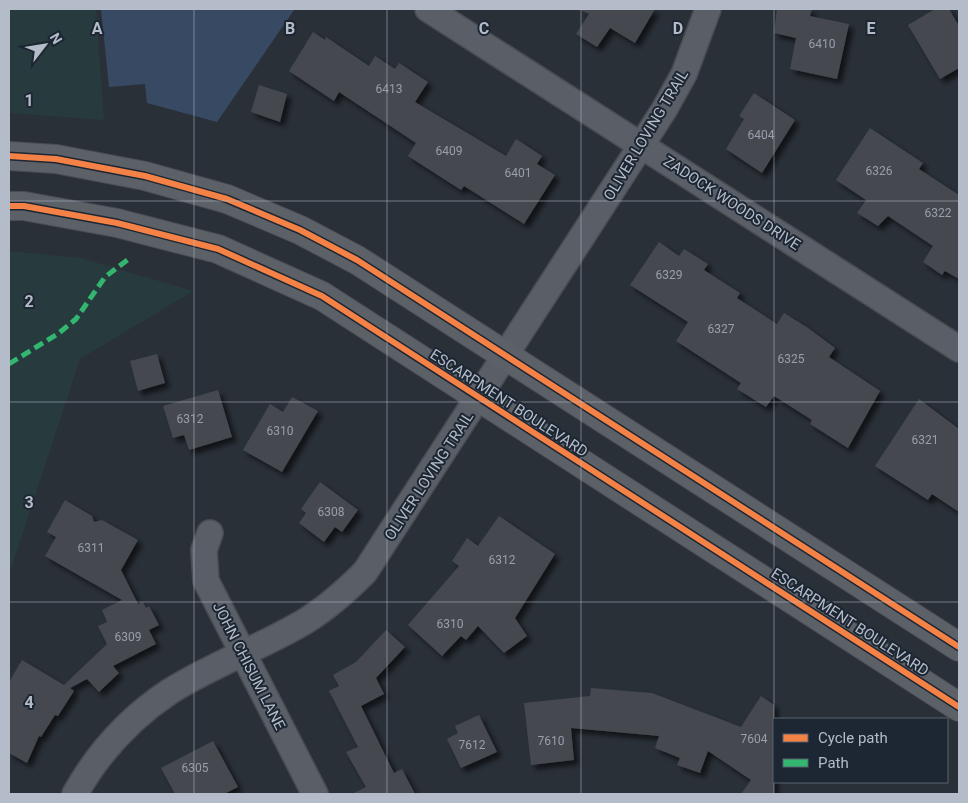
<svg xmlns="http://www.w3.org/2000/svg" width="968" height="803" font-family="Roboto,sans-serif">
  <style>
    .green { fill: #273a3e }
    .water { fill: #384963 }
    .building { fill: #444950; filter: url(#shadow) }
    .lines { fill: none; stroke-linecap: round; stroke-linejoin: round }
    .minor-casing { stroke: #484c53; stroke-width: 28 }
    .major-casing { stroke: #484c55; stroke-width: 30 }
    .minor { stroke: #5a5e66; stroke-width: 25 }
    .major { stroke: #5c6168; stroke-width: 28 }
    .quiet { stroke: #33b770; stroke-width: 5; stroke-dasharray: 10 5; stroke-linecap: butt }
    .cycleway-casing { stroke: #1d2633; stroke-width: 9 }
    .cycleway { stroke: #f48246; stroke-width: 6 }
    .grid { fill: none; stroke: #b4bcc9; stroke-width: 1; stroke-opacity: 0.55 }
    .labels { text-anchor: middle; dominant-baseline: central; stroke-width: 4; stroke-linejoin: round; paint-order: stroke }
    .number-label { font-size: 12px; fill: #989fab }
    .street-label { font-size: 15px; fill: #b4bcc9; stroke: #1d2633 }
    .grid-label { font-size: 16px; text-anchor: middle; font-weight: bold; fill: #b4bcc9; stroke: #1d2633; stroke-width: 4; stroke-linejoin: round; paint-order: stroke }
  </style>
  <defs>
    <filter id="shadow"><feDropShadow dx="4.5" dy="4.5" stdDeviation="2.5" flood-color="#0009"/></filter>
  </defs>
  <rect width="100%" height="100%" fill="#2a3038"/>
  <g class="green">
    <path d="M9,9H96L104,120L9,113Z"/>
    <path d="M9,251L81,258L193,291L80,359L9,575Z"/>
  </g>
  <path class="water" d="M101,9H293L294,10L217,122L147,103L145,84L109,87Z"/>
  <g class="building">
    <path d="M579,9H655L635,43L610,28L597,47L576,34L589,14Z"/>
    <path d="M777,9H812L810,16L849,24L837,79L790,69L796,38L774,33Z"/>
    <path d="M935,9H949L959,26V68L940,79L908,25Z"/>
    <path d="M313,32L325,40L326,37L369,66L375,56L395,69L399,63L428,82L415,102L506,156L516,139L542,156L537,164L555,175L524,224L464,186L461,190L408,156L416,143L339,92L334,101L289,71Z"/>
    <path d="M259,85L287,94L280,122L251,112Z"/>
    <path d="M754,93L795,120L762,173L726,149L744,119L739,116Z"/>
    <path d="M870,128L923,163L919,169L959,195V279L945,271L942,275L923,262L933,246L888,216L878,226L857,213L866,200L836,180Z"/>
    <path d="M659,242L679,256L684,249L708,264L704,270L740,293L737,298L777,324L784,313L808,328L835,348L829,357L880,391L848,448L810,424L812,420L774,396L766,407L737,389L741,383L676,341L688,322L630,285Z"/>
    <path d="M157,354L165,383L138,391L130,361Z"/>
    <path d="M218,390L232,437L189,450L184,435L173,438L163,406Z"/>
    <path d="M292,397L318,411L282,472L243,450L270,404L283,412Z"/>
    <path d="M919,399L959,429V512L932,494L928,500L875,466Z"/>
    <path d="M320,482L358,510L342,532L335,527L324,542L299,523L306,513L301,509Z"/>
    <path d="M65,500L92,516L94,522L102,520L138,540L121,570L138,604L143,602L146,608L149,606L159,625L149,630L156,644L113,666L119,673L99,692L87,679L70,688L74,691L58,716L55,715L41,737L39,736L27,763L9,753V682L22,660L64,685L107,644L98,626L107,622L102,610L122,600L45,556L56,537L47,532Z"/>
    <path d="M499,516L555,554L515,618L527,636L504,653L478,626L466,640L461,636L442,656L408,625L459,566L452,561L467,538L478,546Z"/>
    <path d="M386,630L405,647L376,678L384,694L361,706L394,773L402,769L415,794H352L366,787L346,752L358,747L329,691L339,686L333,675L356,662Z"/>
    <path d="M591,688L652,693L741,727L761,696L774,705V794H741L751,780L708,751L700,773L677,765L680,758L655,748L659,736L571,728L574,760L531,765L524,703L590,696Z"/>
    <path d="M479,715L497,752L461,768L447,739L458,733L455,726Z"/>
    <path d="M213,741L238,787L224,794H175L161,768Z"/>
  </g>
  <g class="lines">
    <defs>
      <g id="minor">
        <path d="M428,9L959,349"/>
        <path d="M210,533L204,550L206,581L315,794"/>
        <path d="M75,794C98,753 130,718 169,692C211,665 260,648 304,622C327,608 346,591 365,572L664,110L684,74L708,9"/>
      </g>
      <g id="major">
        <path d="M9,156L56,159L145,176L227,199L300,230L357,260L959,647"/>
        <path d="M9,206H24L117,223L218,249L322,296L959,707"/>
      </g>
    </defs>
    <use href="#minor" class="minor-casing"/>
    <use href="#major" class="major-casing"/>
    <use href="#minor" class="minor"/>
    <use href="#major" class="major"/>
    <path class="quiet" d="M9,364L59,333L76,319L105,277L130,258"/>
    <defs>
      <g id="cycleway">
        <path d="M9,156L56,159L145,176L227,199L300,230L357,260L959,647"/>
        <path d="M9,206H24L117,223L218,249L322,296L959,707"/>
      </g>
    </defs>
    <use href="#cycleway" class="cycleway-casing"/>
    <use href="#cycleway" class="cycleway"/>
  </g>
  <path class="grid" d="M194,9V794M387,9V794M581,9V794M774,9V719M9,201H959M9,402H959M9,602H959M774,782V794"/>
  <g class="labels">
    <g class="number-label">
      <text x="822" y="44">6410</text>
      <text x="389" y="89">6413</text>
      <text x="761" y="135">6404</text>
      <text x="449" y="151">6409</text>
      <text x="879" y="171">6326</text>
      <text x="518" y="173">6401</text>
      <text x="938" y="213">6322</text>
      <text x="669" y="275">6329</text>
      <text x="721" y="329">6327</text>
      <text x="791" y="359">6325</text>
      <text x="190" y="419">6312</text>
      <text x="280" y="431">6310</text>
      <text x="925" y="440">6321</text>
      <text x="331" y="512">6308</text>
      <text x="91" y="548">6311</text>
      <text x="502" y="560">6312</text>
      <text x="450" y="624">6310</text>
      <text x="128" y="637">6309</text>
      <text x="754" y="739">7604</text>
      <text x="551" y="741">7610</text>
      <text x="472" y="745">7612</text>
      <text x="195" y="768">6305</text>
    </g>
    <g class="street-label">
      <text transform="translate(646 135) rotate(-59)">OLIVER LOVING TRAIL</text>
      <text transform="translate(732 203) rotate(33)">ZADOCK WOODS DRIVE</text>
      <text transform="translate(509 403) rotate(33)">ESCARPMENT BOULEVARD</text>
      <text transform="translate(429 476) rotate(-57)">OLIVER LOVING TRAIL</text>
      <text transform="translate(850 622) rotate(33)">ESCARPMENT BOULEVARD</text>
      <text transform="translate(249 666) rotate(63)">JOHN CHISUM LANE</text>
    </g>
  </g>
  <g class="grid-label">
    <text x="97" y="34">A</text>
    <text x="290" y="34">B</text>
    <text x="484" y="34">C</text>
    <text x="678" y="34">D</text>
    <text x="871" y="34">E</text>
    <text x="29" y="106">1</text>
    <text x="29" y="307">2</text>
    <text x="29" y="508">3</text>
    <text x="29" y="708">4</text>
  </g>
  <rect width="968" height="803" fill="none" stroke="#b4bcc9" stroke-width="20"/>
  <rect x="773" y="718" width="175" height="65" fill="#1d2633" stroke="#59626f"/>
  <rect x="783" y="734" width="25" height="8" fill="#f48246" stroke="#59626f"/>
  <text x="818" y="743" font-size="15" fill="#b4bcc9">Cycle path</text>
  <rect x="783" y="759" width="25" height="8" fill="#33b770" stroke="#59626f"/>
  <text x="818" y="768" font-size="15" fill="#b4bcc9">Path</text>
  <g transform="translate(45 45) rotate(59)" stroke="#1d2633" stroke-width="4" paint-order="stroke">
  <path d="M0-4L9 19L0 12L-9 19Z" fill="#b4bcc9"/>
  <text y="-8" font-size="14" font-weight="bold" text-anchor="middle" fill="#b4bcc9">N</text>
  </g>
</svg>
